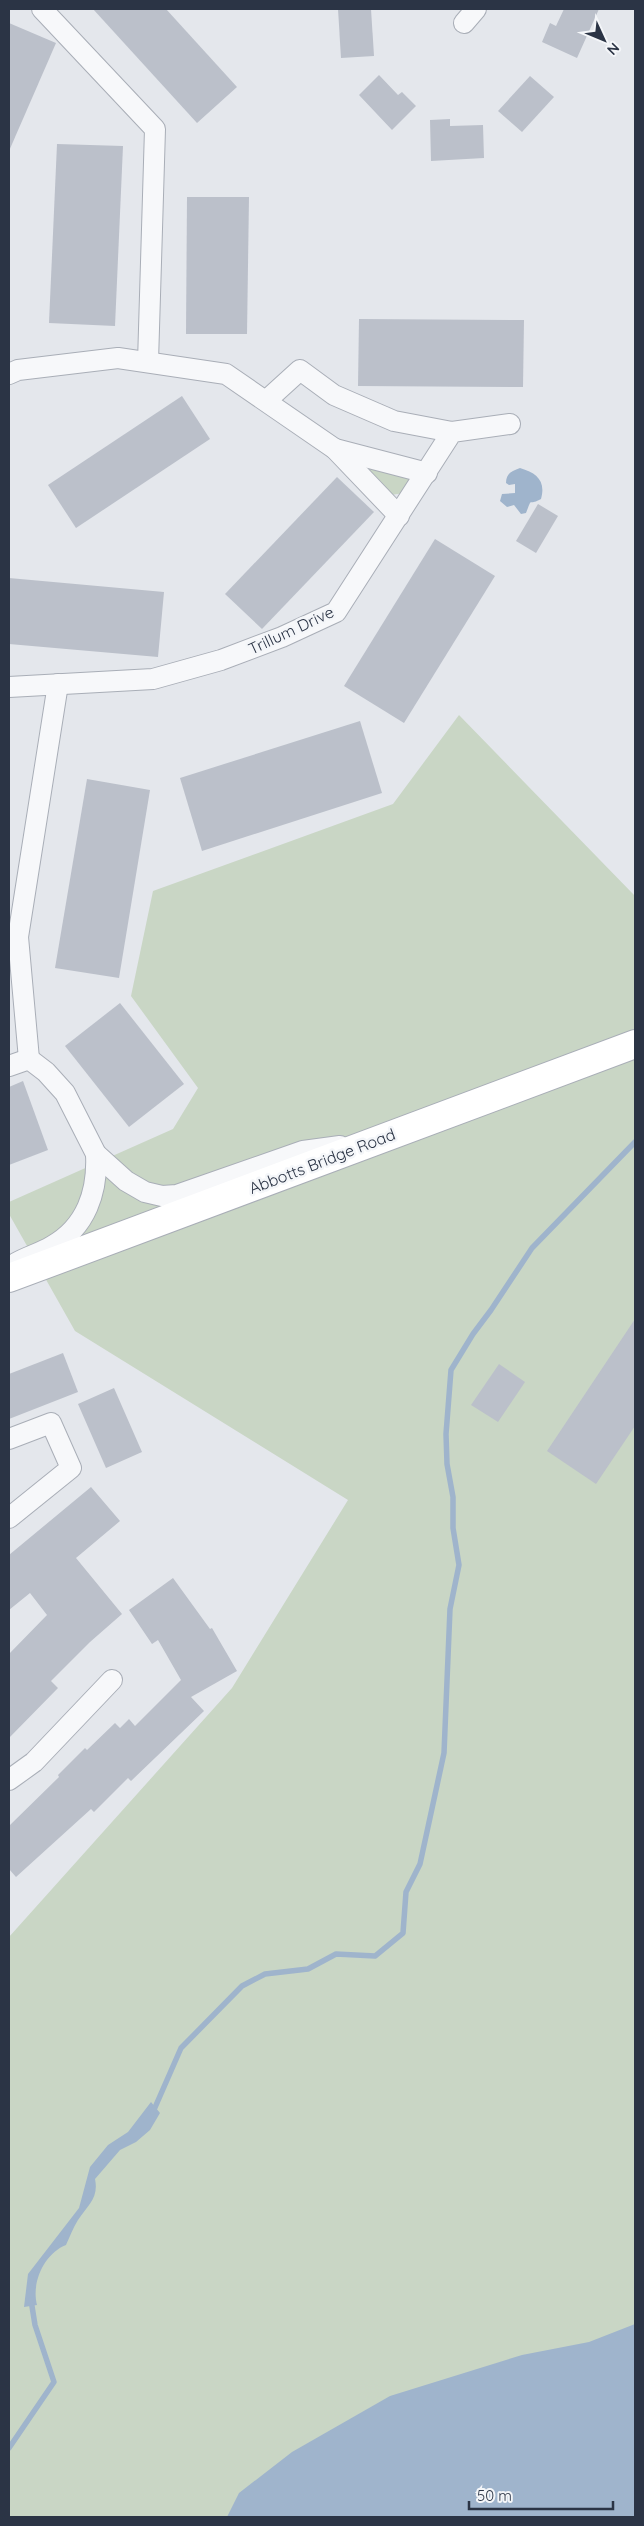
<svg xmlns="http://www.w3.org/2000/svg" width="644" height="2526" font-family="Quicksand,sans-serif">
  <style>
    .green { fill: #c9d6c5 }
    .water { fill: #9fb4cc }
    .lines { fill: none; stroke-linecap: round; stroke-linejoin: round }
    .stream { stroke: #9fb4cc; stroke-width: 5.5 }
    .building { fill: #bbc0ca }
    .minor-casing { stroke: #a9aeb7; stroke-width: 22 }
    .secondary-casing { stroke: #a9aeb7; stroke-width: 30 }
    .minor { stroke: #f7f8fa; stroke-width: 20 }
    .secondary { stroke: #fff; stroke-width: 28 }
    .labels { text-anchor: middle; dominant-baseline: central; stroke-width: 5; stroke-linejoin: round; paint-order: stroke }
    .street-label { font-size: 16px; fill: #2b3445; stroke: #f4f6f9 }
  </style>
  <rect width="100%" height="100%" fill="#e4e7ec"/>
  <g class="green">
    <path d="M355,457L409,475L410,481L404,493L391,495Z"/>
    <path d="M459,715L635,896V2517H10L9,1937L232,1688L348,1500L75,1331L9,1214V1202L173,1129L198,1088L131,996L153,891L393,804Z"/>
  </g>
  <g class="water">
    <path d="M520,468C537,473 546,481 541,499C527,507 533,495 526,513L521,514L514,505L507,507L500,501L502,494L515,493V484L509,485L506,483C506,473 512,471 520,468Z"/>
    <path d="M151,2102L160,2113L150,2130L136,2142L120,2150L95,2179C99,2198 88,2205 78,2220C73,2228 70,2236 66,2245C45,2253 31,2282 37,2305L24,2307L28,2274L79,2208L90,2167L108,2145L128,2132Z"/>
    <path d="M635,2324V2517H227L239,2493L292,2452L390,2396L522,2355L589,2342Z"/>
  </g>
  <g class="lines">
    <g class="stream">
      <path d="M153,2112L181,2048L242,1986L265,1974L308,1969L336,1954L375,1956L403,1933L406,1892L420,1864L444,1753L450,1609L459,1565L453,1528V1497L447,1464L446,1434L451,1370L473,1334L491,1310L532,1248L635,1142"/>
      <path d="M9,2448L54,2382L35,2325L31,2300"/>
    </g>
  </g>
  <g class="building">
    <path d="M93,9H166L237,87L197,123Z"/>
    <path d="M338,9H371L374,56L341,58Z"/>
    <path d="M564,9H599L577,58L542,42L550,23L556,26Z"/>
    <path d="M9,23L56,43L9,151Z"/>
    <path d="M379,75L398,95L402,92L416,106L392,130L359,95Z"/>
    <path d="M530,76L554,97L522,132L498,111Z"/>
    <path d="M450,119V126L483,125L484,158L431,161L430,120Z"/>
    <path d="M57,144L123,146L115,326L49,323Z"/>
    <path d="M187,197H249L247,334H186Z"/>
    <path d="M359,319L524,320L523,387L358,386Z"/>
    <path d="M182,396L210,439L76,528L48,485Z"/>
    <path d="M337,477L374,512L262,629L225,594Z"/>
    <path d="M538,504L558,516L536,553L516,541Z"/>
    <path d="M435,539L495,576L404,723L344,686Z"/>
    <path d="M9,578L164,592L158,657L9,644Z"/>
    <path d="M360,721L382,793L202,851L180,778Z"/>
    <path d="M87,779L150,790L119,978L55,968Z"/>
    <path d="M120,1003L184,1084L129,1127L65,1046Z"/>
    <path d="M23,1081L48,1150L9,1165V1087Z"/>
    <path d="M635,1319V1426L596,1484L547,1451Z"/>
    <path d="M63,1353L78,1392L9,1419V1374Z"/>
    <path d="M499,1364L525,1382L498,1422L471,1405Z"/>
    <path d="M114,1388L142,1452L106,1468L78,1404Z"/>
    <path d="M91,1487L120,1521L76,1558L122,1614L90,1642L51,1681L58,1688L9,1738V1654L47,1615L30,1593L9,1610V1555Z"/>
    <path d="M173,1578L210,1629L212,1628L237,1671L191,1697L204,1711L131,1781L128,1778L94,1812L91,1809L16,1877L9,1869V1826L59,1777L58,1775L85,1748L87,1750L115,1723L120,1728L129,1719L135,1726L181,1680L158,1640L152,1644L129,1610Z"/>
  </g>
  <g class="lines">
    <defs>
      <g id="minor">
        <path d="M42,9L155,129L148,362"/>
        <path d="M464,23L476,9"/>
        <path d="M9,374L18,370L118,358L226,374L335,449L399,516"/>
        <path d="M267,400L300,370L334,395L394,421L452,432"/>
        <path d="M335,449L427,473"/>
        <path d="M9,687L153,679L221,660L282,637L336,612L452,432L510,424"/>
        <path d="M29,1059L18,937L58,684"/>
        <path d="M9,1066L29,1059L46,1072L65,1093L96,1154L126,1181L145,1192L162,1196L177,1195L303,1151L340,1146"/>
        <path d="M16,1263C28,1256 41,1253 52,1246C86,1227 98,1192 96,1154"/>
        <path d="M9,1439L51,1423L71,1468L9,1518"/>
        <path d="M9,1780L34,1762L112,1680"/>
      </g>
      <path id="secondary" d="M9,1278L635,1044"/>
    </defs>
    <use href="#minor" class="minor-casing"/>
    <use href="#secondary" class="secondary-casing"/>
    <use href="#minor" class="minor"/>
    <use href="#secondary" class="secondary"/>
  </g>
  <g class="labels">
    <g class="street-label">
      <text transform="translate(291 630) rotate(-25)">Trillum Drive</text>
      <text transform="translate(322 1161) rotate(-21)">Abbotts Bridge Road</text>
    </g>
  </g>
  <rect width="644" height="2526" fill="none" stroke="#2b3445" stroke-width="20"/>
  <g transform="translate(604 40) rotate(134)" stroke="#f4f6f9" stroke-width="4" paint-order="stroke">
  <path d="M0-4L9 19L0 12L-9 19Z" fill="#2b3445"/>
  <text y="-8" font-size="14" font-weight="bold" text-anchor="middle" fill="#2b3445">N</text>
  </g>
  <path d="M469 2501v8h144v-8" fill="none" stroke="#2b3445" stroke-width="2.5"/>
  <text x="477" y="2501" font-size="15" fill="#2b3445" stroke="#f4f6f9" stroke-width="4" paint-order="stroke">50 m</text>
</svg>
